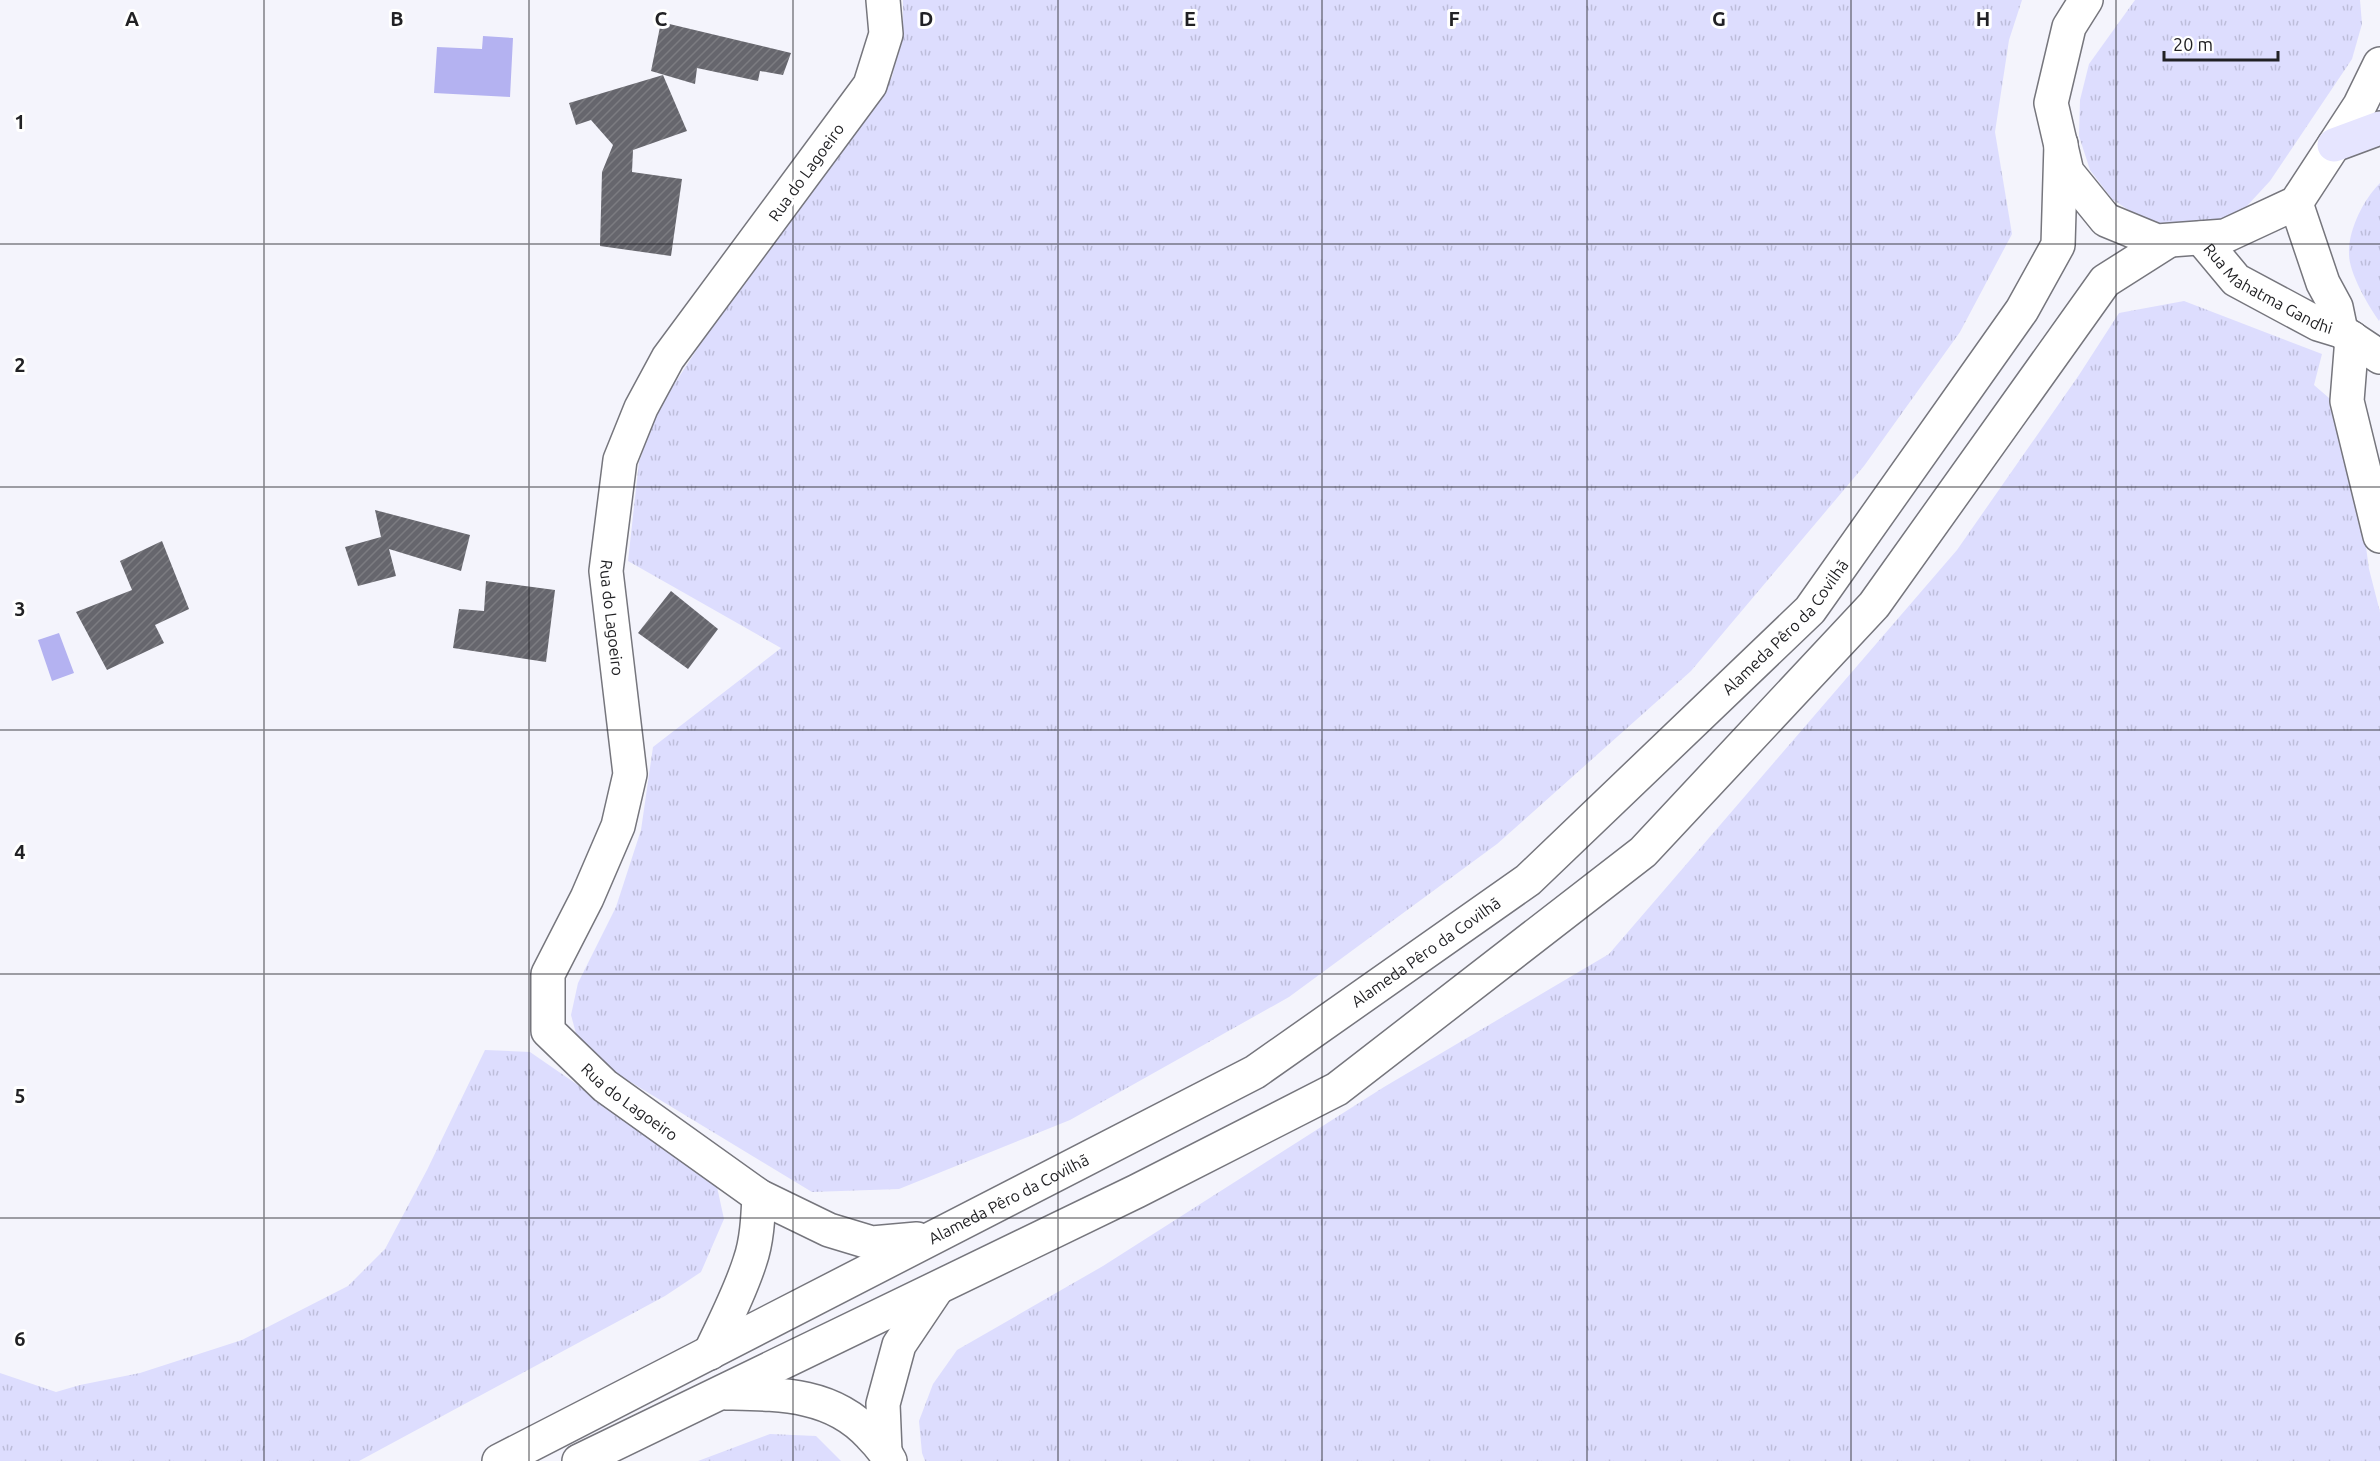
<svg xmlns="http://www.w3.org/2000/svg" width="2380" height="1461" font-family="Ubuntu,sans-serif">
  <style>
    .grass { fill: url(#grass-tufts) }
    .water { fill: #b4b2f1 }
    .building { fill: url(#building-hatch) }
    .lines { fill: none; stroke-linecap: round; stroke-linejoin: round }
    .minor-casing { stroke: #76767d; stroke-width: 36 }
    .secondary-casing { stroke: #76767d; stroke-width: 36 }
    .minor { stroke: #fff; stroke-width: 33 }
    .secondary { stroke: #e6e5ff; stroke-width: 33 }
    .grid { fill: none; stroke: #212124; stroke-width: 1.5; stroke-opacity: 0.55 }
    .labels { text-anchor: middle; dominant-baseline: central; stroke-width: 6; stroke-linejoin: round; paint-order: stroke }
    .street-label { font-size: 16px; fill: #212124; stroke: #fff }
    .grid-label { font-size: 20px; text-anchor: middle; font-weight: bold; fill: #212124; stroke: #fff; stroke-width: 6; stroke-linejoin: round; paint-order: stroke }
  </style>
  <defs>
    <pattern id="grass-tufts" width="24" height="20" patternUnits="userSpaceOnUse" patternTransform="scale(1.5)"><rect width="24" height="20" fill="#ddddfe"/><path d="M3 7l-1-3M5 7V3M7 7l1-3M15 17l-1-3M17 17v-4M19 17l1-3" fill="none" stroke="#bdbdda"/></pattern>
    <pattern id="building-hatch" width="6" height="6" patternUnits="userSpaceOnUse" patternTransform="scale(1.5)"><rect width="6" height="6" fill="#66666d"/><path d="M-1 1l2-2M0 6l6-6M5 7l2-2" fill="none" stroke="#7c7c81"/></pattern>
  </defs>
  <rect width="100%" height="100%" fill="#f4f4fc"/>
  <g class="grass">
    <path d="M903,0H2022L2009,40L1995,132L2012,234L1960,332L1864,466L1691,671L1497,844L1289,997L1070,1120L899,1189L812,1192L581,1052L571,1015L578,983L616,907L641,830L653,747L781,648L628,561L639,462L655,414L712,326L892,77L903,29Z"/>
    <path d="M2135,0H2360L2362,24L2352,59L2270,181L2246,207L2213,223L2177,227L2142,219L2112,199L2090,170L2079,136L2080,100L2089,64Z"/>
    <path d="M2380,183V319L2379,321C2368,305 2349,273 2349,254C2348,230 2364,199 2380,183Z"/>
    <path d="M2184,301L2322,354L2314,385L2359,424L2354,458L2369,569L2380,612V1461H925L922,1453L919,1421L933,1384L957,1350L1103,1266L1384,1087L1609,954L1957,550L2079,375L2119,313Z"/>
    <path d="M485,1050L530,1052L678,1154L717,1187L724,1219L701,1272L665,1296L359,1461H0V1373L56,1392L80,1385L140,1373L242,1340L348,1286L385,1249L427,1170Z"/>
    <path d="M770,1434L816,1436L841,1461H698Z"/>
  </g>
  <g class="water">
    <path d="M483,36L513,38L510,97L434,93L437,47L482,49Z"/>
    <path d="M59,633L74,673L52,681L38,640Z"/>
  </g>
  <g class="building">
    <path d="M661,22L791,53L783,75L760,71L758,81L697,68L695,84L651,71Z"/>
    <path d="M663,75L687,131L633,150L632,172L682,179L671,256L600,246L602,172L613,145L591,120L576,125L569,103Z"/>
    <path d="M375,510L470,535L461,571L389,549L396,576L358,586L345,547L381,537Z"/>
    <path d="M162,541L189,609L155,625L164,643L107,670L76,612L132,590L120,561Z"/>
    <path d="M486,581L555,590L546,662L453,648L459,609L484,611Z"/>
    <path d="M671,591L718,629L688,669L638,633Z"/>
  </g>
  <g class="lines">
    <defs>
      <g id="minor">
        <path id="s1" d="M883,0L886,34L870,85L668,358L641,408L620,460L606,571L630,774L618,826L587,898L548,974V1031L605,1086L759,1196L829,1230L872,1243L917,1239"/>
        <path d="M2086,0L2069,27L2051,103L2067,172L2106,220L2157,241L2225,236L2296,203L2360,105L2380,64"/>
        <path d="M2296,203L2323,283L2336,307L2341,331"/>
        <path id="s2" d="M2201,238L2236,280L2318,324L2341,331L2380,357"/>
        <path d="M2352,338L2347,401L2380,536"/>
        <path d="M710,1353C724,1323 740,1293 750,1261C757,1241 758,1217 759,1196"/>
        <path d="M726,1393C778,1394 832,1393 870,1435C878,1443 885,1451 890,1461"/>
        <path d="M885,1452L883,1404L899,1345L936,1290"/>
        <path id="s3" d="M499,1461L1255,1072L1528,880L1810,610L2022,310L2058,245L2061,144"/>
        <path d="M579,1461L1137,1191L1337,1089L1643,852L1874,605L2105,281L2168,241"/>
      </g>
      <path id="secondary" d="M2334,145L2380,128"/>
    </defs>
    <use href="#minor" class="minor-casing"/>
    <use href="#secondary" class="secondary-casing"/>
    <use href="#minor" class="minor"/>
    <use href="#secondary" class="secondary"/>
  </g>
  <path class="grid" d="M264,0V1461M529,0V1461M793,0V1461M1058,0V1461M1322,0V1461M1587,0V1461M1851,0V1461M2116,0V1461M0,244H2380M0,487H2380M0,730H2380M0,974H2380M0,1218H2380"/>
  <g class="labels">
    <g class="street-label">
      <text transform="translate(806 172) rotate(-54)">Rua do Lagoeiro</text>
      <text stroke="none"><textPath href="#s2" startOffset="86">Rua Mahatma Gandhi</textPath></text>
      <text stroke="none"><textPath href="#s1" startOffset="699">Rua do Lagoeiro</textPath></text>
      <text stroke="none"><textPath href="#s3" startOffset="1545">Alameda Pêro da Covilhã</textPath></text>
      <text stroke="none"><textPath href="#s3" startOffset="1059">Alameda Pêro da Covilhã</textPath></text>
      <text stroke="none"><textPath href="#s1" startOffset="1239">Rua do Lagoeiro</textPath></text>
      <text stroke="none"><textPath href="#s3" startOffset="573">Alameda Pêro da Covilhã</textPath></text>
    </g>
  </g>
  <g class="grid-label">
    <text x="132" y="26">A</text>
    <text x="397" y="26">B</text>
    <text x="661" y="26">C</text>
    <text x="926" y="26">D</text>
    <text x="1190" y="26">E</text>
    <text x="1454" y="26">F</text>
    <text x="1719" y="26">G</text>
    <text x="1983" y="26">H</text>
    <text x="20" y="129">1</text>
    <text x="20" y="372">2</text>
    <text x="20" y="616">3</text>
    <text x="20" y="859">4</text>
    <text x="20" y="1103">5</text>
    <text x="20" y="1346">6</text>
  </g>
  <path d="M2164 51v9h114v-9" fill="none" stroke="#212124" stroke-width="3"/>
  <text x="2173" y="51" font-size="18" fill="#212124" stroke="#ffffff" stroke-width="4.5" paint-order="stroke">20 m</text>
</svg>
